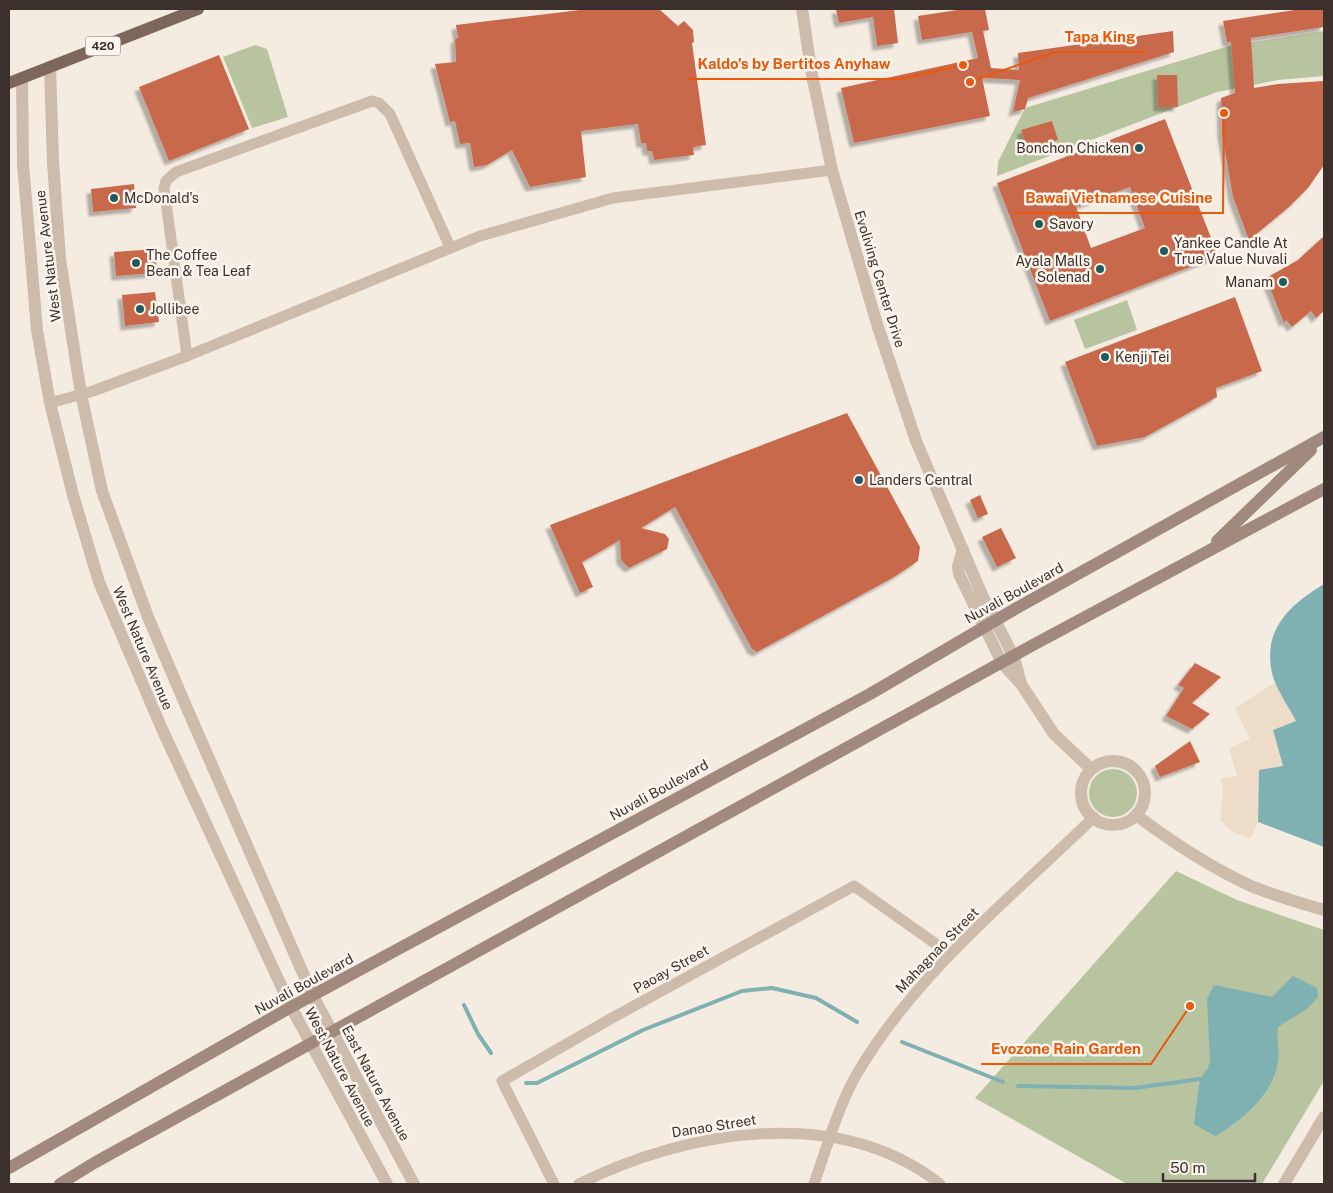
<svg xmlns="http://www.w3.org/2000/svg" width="1333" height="1193" font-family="'Public Sans',sans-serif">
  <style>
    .green { fill: #b8c4a0 }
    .plaza { fill: #ecdcc8 }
    .water { fill: #7fb0b2 }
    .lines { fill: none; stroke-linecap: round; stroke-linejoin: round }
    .stream { stroke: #7fb0b2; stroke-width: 4 }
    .building { fill: #c8694b; fill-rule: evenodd; filter: url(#shadow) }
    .minor { stroke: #cdbbac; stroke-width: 11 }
    .tertiary { stroke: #cdbbac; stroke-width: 12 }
    .secondary { stroke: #a18a7d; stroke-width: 12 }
    .primary { stroke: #7d675c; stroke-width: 12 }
    .poi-dot { fill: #1f5a5e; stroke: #fbf5ee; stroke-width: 2 }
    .labels { text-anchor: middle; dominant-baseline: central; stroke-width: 5; stroke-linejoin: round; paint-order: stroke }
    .shield { fill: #fbf5ee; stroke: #756b66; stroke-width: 1 }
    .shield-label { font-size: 12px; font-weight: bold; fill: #3b302b }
    .poi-label { font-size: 14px; fill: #3b302b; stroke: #fbf5ee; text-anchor: start }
    .street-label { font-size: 14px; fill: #3b302b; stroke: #fbf5ee }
    .leader { fill: none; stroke: #e8590c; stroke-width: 2 }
    .callout-dot { fill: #e8590c; stroke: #fbf5ee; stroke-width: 2 }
    .callout-label { font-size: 15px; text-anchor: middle; font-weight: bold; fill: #e8590c; stroke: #fbf5ee; stroke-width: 5; stroke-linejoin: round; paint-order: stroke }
  </style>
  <defs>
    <filter id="shadow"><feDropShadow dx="-4.5" dy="4.5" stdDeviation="1" flood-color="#0004"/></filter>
  </defs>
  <rect width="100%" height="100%" fill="#f4ebe1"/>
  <g class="green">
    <path d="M1324,31V76L1278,80L1217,92L997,176L998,162L1025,108L1229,46Z"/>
    <path d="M255,45L267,49L288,117L252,128L223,57Z"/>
    <path d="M1127,300L1137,330L1085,349L1074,320Z"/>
    <circle cx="1113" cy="793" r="24"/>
    <path d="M1176,871L1237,900L1324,930V1081L1262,1184H1127L975,1098Z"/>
  </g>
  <path class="plaza" d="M1276,682L1296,721L1273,730L1283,766L1259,770L1258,822L1250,839L1233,832L1220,820L1223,792L1221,778L1237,776L1229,748L1250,739L1235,708Z"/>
  <g class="water">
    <path d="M1324,584V847L1258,822L1259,770L1283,766L1273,730L1296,721C1289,707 1278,692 1273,677C1261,631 1288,606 1324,584Z"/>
    <path d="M1293,976L1317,988L1318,997L1308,1008L1278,1027C1276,1039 1280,1052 1278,1062C1273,1094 1242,1121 1215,1136L1194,1124L1200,1079L1208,1068L1210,1060L1207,999L1214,985L1272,997Z"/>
  </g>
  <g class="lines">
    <g class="stream">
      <path d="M464,1005L478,1034L491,1053"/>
      <path d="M902,1042L1003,1082"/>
      <path d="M526,1083H537L643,1030L742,991L772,988L816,998L857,1022"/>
      <path d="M1018,1086L1135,1088L1200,1079"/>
    </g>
  </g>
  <g class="building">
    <path d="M588,9H659L678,26L684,21L693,30L694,42L692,43L706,145L693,147L694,155L654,160L652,151H647L646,143H641L638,124L581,131L586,177L530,187L512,150L487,165L474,167L470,143L460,144L455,121L450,122L435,64L456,62L455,39L458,38L456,25Z"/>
    <path d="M836,9H894L898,43L877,46L873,17L839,23Z"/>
    <path d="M964,9H985L989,30L983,31L991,68L1019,70L1018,53L1173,31L1174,52L1028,98L1025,109L1013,112L1020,80L982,78L990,116L854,143L841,88L978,58L972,32L922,40L918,16Z"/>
    <path d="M1301,9H1324V27L1251,38L1254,88L1278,84L1324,81V165L1308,188L1289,207L1249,240L1233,197L1222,134L1221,98L1235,93L1231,42H1227L1223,21Z"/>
    <path d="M219,55L249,129L169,161L139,87Z"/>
    <path d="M1157,75H1177L1178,107H1158Z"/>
    <path d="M1165,119L1218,256L1050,321L997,183ZM1130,187L1145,228L1091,248L1076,207Z"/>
    <path d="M1052,121L1058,140L1028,150L1021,130Z"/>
    <path d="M134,184L136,208L93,212L91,189Z"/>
    <path d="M1324,236V311L1316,318L1311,311L1292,327L1286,320L1284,323L1266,278L1298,260Z"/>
    <path d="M155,249L157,273L116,276L114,252Z"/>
    <path d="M155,292L159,322L125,326L122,295Z"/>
    <path d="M1235,297L1262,371L1216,388L1217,397L1145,437L1097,446L1065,362Z"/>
    <path d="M847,413L920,547L918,561L894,577L757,652L752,649L675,507L641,528L665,534L669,539L667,549L629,568L621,560L620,540L582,562L593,587L580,593L550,525Z"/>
    <path d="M980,495L988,514L978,518L970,500Z"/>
    <path d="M1001,528L1016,558L997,567L982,537Z"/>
    <path d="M1195,663L1221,677L1192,703L1210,714L1192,729L1166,716L1184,688L1178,685Z"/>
    <path d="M1190,741L1200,762L1160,777L1155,766Z"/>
  </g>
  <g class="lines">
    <g class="minor">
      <path d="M187,356L164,188L166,181L176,172L372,101L379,103L390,114L450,247"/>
      <path d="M50,403L93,391L187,356L480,236L613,198L832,170"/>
      <path d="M554,1184L502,1081L612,1018L854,886L950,954"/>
      <path d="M579,1184C687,1130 838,1104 940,1184"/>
      <path d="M814,1184C827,1147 838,1106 858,1072C918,971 1011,898 1094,817"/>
    </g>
    <g class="tertiary">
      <path d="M802,9L812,75L832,170L877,324L916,441L983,597L1014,657L1021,684"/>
      <path d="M50,67L53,162L60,259L81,394L102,491L148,617L189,713L313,996L414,1184"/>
      <path d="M22,78L23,164L37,330L50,403L73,495L99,582L162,729L291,1007L387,1184"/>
      <path d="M963,549L958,566L959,574L1002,663L1021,684L1054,734L1091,769"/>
      <circle cx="1113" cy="793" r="32"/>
      <path d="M1136,815C1172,842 1210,867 1251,886C1275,896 1300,903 1324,910"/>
      <path d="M1284,1184L1324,1117"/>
    </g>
    <g class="secondary">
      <path d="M1217,541L1311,450"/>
      <path d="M9,1168L291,1007L870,694L1015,609L1324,437"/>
      <path d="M60,1184L94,1163L1033,645L1324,489"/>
    </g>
    <path class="primary" d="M9,83L198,9"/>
  </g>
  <g class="poi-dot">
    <circle cx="1139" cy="148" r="5"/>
    <circle cx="114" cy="198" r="5"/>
    <circle cx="1039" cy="224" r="5"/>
    <circle cx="1164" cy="251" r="5"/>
    <circle cx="136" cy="263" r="5"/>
    <circle cx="1100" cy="269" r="5"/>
    <circle cx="1283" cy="282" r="5"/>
    <circle cx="140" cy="309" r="5"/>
    <circle cx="1105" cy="357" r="5"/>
    <circle cx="859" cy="480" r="5"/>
  </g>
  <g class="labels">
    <rect class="shield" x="85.5" y="36.5" width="35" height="19" rx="4"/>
    <g class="shield-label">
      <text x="103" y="46">420</text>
    </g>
    <g class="poi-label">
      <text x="1129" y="148" text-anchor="end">Bonchon Chicken</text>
      <text x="124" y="198">McDonald's</text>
      <text x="1049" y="224">Savory</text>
      <text x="1174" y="243">Yankee Candle At<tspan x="1174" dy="16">True Value Nuvali</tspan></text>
      <text x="146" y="255">The Coffee<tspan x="146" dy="16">Bean &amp; Tea Leaf</tspan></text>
      <text x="1090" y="261" text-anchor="end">Ayala Malls<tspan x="1090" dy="16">Solenad</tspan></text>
      <text x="1273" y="282" text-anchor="end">Manam</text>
      <text x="150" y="309">Jollibee</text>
      <text x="1115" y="357">Kenji Tei</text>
      <text x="869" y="480">Landers Central</text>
    </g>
    <g class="street-label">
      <text transform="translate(48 256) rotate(-97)">West Nature Avenue</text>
      <text transform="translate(880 279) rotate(73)">Evoliving Center Drive</text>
      <text transform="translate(1014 593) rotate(-29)">Nuvali Boulevard</text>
      <text transform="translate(143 648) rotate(67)">West Nature Avenue</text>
      <text transform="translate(659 790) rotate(-29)">Nuvali Boulevard</text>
      <text transform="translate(937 950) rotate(-46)">Mahagnao Street</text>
      <text transform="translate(671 969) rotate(-29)">Paoay Street</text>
      <text transform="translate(304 984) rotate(-29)">Nuvali Boulevard</text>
      <text transform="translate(340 1067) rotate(62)">West Nature Avenue</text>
      <text transform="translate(376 1083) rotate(62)">East Nature Avenue</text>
      <text transform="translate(714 1126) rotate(-9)">Danao Street</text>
    </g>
  </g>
  <path class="leader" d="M970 82L1055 52H1146M963 65L901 79H687M1224 113L1223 213H1015M1190 1006L1151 1064H981"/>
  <g class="callout-dot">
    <circle cx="970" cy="82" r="5"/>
    <circle cx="963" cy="65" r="5"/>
    <circle cx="1224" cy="113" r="5"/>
    <circle cx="1190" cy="1006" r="5"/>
  </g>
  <g class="callout-label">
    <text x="1100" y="42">Tapa King</text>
    <text x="794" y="69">Kaldo's by Bertitos Anyhaw</text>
    <text x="1119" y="203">Bawai Vietnamese Cuisine</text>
    <text x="1066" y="1054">Evozone Rain Garden</text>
  </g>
  <rect width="1333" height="1193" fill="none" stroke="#3b302b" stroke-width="20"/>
  <path d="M1163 1173v8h92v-8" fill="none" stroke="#3b302b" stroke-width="2.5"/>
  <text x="1170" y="1173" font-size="15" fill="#3b302b" stroke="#fbf5ee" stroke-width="4" paint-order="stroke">50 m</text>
</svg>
